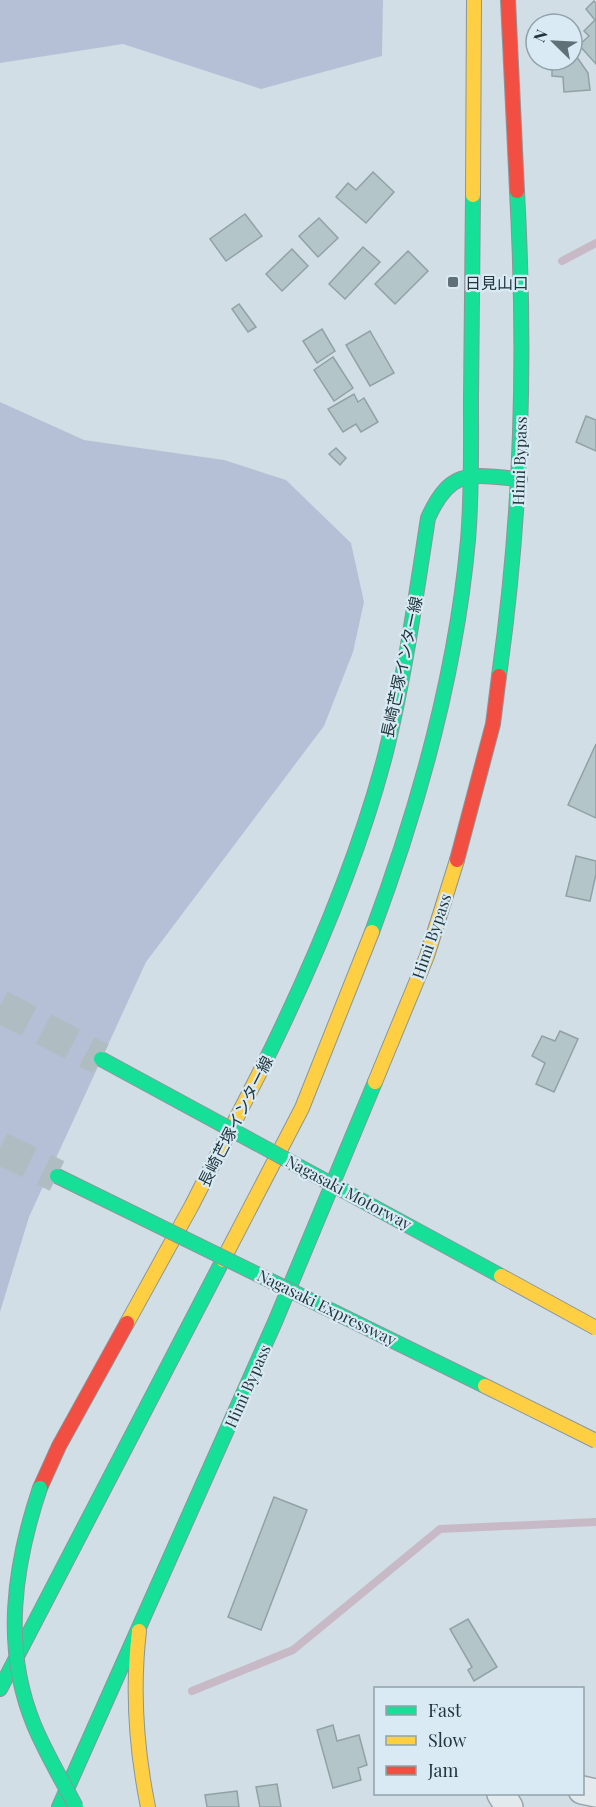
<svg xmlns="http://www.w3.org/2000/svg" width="596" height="1807" font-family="'Playfair Display','Noto Sans JP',serif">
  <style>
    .green { fill: #b5c0d7 }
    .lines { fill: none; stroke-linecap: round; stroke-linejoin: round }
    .stream { stroke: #c7bac6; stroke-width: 8 }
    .building { fill: #b3c5c9; stroke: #91a2a6; stroke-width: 1.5 }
    .highway-tunnel { stroke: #afbdc3; stroke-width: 33; stroke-dasharray: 33 16; stroke-linecap: butt }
    .street-casing { stroke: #9aa6ab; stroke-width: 30 }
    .fast-casing { stroke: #8a969b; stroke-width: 16 }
    .slow-casing { stroke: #8a969b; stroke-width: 16 }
    .jam-casing { stroke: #8a969b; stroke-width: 16 }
    .street { stroke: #e3eaee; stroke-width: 27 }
    .fast { stroke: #16e098; stroke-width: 14 }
    .slow { stroke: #ffcf43; stroke-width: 14 }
    .jam { stroke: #f24e42; stroke-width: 14 }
    .fast-bridge-casing { stroke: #8a969b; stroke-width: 16; stroke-linecap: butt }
    .slow-bridge-casing { stroke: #8a969b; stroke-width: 16; stroke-linecap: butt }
    .fast-bridge { stroke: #16e098; stroke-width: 14 }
    .slow-bridge { stroke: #ffcf43; stroke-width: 14 }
    .poi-dot { fill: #5f7176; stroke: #d9eaf5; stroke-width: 2 }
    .labels { text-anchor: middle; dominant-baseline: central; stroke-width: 4.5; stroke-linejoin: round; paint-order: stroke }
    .poi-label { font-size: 16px; fill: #21373b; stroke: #d9eaf5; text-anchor: start }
    .street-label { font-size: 16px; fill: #21373b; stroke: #d9eaf5 }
  </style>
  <rect width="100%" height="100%" fill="#d2dee5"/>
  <g class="green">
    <path d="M0,0H383L382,56L261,89L123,44L0,63Z"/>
    <path d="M0,402L84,440L224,460L286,480L351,543L364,602L353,652L324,726L146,962L29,1217L0,1312Z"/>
  </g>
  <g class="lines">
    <g class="stream">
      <path d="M562,261L596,243"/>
      <path d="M192,1691L293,1650L440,1529L596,1522"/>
    </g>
  </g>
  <g class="building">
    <path d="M594,1L596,3V64L579,45L589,36L584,31L595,20L586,9Z"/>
    <path d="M572,50L588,73L590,90L564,92L563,77L552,76V60H572Z"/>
    <path d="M373,172L394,192L366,223L336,197L348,183L356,190Z"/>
    <path d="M245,214L262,236L226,261L210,239Z"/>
    <path d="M319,218L338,238L318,257L299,236Z"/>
    <path d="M363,247L380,262L345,299L329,284Z"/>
    <path d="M292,249L308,266L282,291L266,274Z"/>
    <path d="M408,251L428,271L395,304L375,284Z"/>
    <path d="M239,304L256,327L248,332L232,309Z"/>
    <path d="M322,329L335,351L317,363L303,341Z"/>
    <path d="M370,331L394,373L370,386L346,345Z"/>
    <path d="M333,357L353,388L334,401L314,370Z"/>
    <path d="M354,394L358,402L364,398L378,422L361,432L356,424L343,432L328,409Z"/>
    <path d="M586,416L596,420V451L576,442Z"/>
    <path d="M336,448L346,458L340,465L329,454Z"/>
    <path d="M596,744V818L568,805Z"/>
    <path d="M576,856L596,861V874L590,901L566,896Z"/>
    <path d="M560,1031L578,1039L554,1092L536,1084L545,1063L532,1056L542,1036L555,1041Z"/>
    <path d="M274,1497L307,1510L261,1630L228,1617Z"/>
    <path d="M468,1619L497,1667L474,1681L468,1670L472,1667L450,1629Z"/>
    <path d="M333,1725L337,1741L359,1735L367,1765L358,1768L361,1780L333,1788L317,1730Z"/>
    <path d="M277,1784L281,1807H260L256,1787Z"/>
    <path d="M237,1791L239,1807H207L205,1795Z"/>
  </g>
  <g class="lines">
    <g class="highway-tunnel">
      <path d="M0,1006L101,1059"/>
      <path d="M0,1148L57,1176"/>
    </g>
    <defs>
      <g id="street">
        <path d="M582,1790L596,1793"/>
        <path d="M501,1794L509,1807"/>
      </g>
      <g id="fast">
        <path d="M499,676C522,512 526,356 517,191"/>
        <path d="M372,932C419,806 456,674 468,540C472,493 471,446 471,399C472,331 472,263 473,195"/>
        <path d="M261,1070C311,969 358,861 386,752C405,675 416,596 428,518C451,467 471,475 520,479"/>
        <path d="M0,1689L223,1260"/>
        <path d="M59,1807L275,1322L375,1082"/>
      </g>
      <g id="slow">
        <path d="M473,195L474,0"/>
        <path d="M375,1082L427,956L457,860"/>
        <path d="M223,1260L302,1108L372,932"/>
        <path d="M127,1323L192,1205L261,1070"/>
        <path d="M139,1631C132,1691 136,1748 148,1807"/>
      </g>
      <g id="jam">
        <path d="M508,0L517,191"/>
        <path d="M457,860L493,724L499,676"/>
        <path d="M40,1488L59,1446L127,1323"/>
      </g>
    </defs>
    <use href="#street" class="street-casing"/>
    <use href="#fast" class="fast-casing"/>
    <use href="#slow" class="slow-casing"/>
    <use href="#jam" class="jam-casing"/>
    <use href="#street" class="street"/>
    <use href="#fast" class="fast"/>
    <use href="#slow" class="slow"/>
    <use href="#jam" class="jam"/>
    <defs>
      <g id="fast-bridge">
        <path d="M101,1059L501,1276"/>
        <path d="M57,1176L485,1386"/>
        <path d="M40,1488C14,1565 2,1648 34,1725C46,1754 62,1780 76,1807"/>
      </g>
      <g id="slow-bridge">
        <path d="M501,1276L596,1328"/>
        <path d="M485,1386L596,1441"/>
      </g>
    </defs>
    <use href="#fast-bridge" class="fast-bridge-casing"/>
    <use href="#slow-bridge" class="slow-bridge-casing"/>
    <use href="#fast-bridge" class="fast-bridge"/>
    <use href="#slow-bridge" class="slow-bridge"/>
  </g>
  <rect class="poi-dot" x="447" y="276" width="12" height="12" rx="3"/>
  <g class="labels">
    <g class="poi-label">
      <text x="465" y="282">日見山口</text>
    </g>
    <g class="street-label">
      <text transform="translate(519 461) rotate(-88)">Himi Bypass</text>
      <text transform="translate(401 667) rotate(-78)">長崎芒塚インター線</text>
      <text transform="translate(431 936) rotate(-71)">Himi Bypass</text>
      <text transform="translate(235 1121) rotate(-63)">長崎芒塚インター線</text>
      <text transform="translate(349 1192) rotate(28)">Nagasaki Motorway</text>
      <text transform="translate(327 1307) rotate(26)">Nagasaki Expressway</text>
      <text transform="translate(247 1386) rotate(-66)">Himi Bypass</text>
    </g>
  </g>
  <rect x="374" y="1687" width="210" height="108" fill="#d9eaf5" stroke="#8fa2ab" stroke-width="1.5"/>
  <rect x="386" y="1706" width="30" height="9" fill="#16e098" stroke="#8fa2ab" stroke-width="1.5"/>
  <text x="428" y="1717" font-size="18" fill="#21373b">Fast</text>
  <rect x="386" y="1736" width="30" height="9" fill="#ffcf43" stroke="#8fa2ab" stroke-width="1.5"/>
  <text x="428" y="1747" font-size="18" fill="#21373b">Slow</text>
  <rect x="386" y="1766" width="30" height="9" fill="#f24e42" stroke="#8fa2ab" stroke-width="1.5"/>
  <text x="428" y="1777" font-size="18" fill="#21373b">Jam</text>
  <g transform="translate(554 42) rotate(294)"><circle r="28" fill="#d9eaf5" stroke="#8fa2ab" stroke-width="1.5"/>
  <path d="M0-4.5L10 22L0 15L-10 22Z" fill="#5f7176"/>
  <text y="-9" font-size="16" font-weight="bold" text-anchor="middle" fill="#21373b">N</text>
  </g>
</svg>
